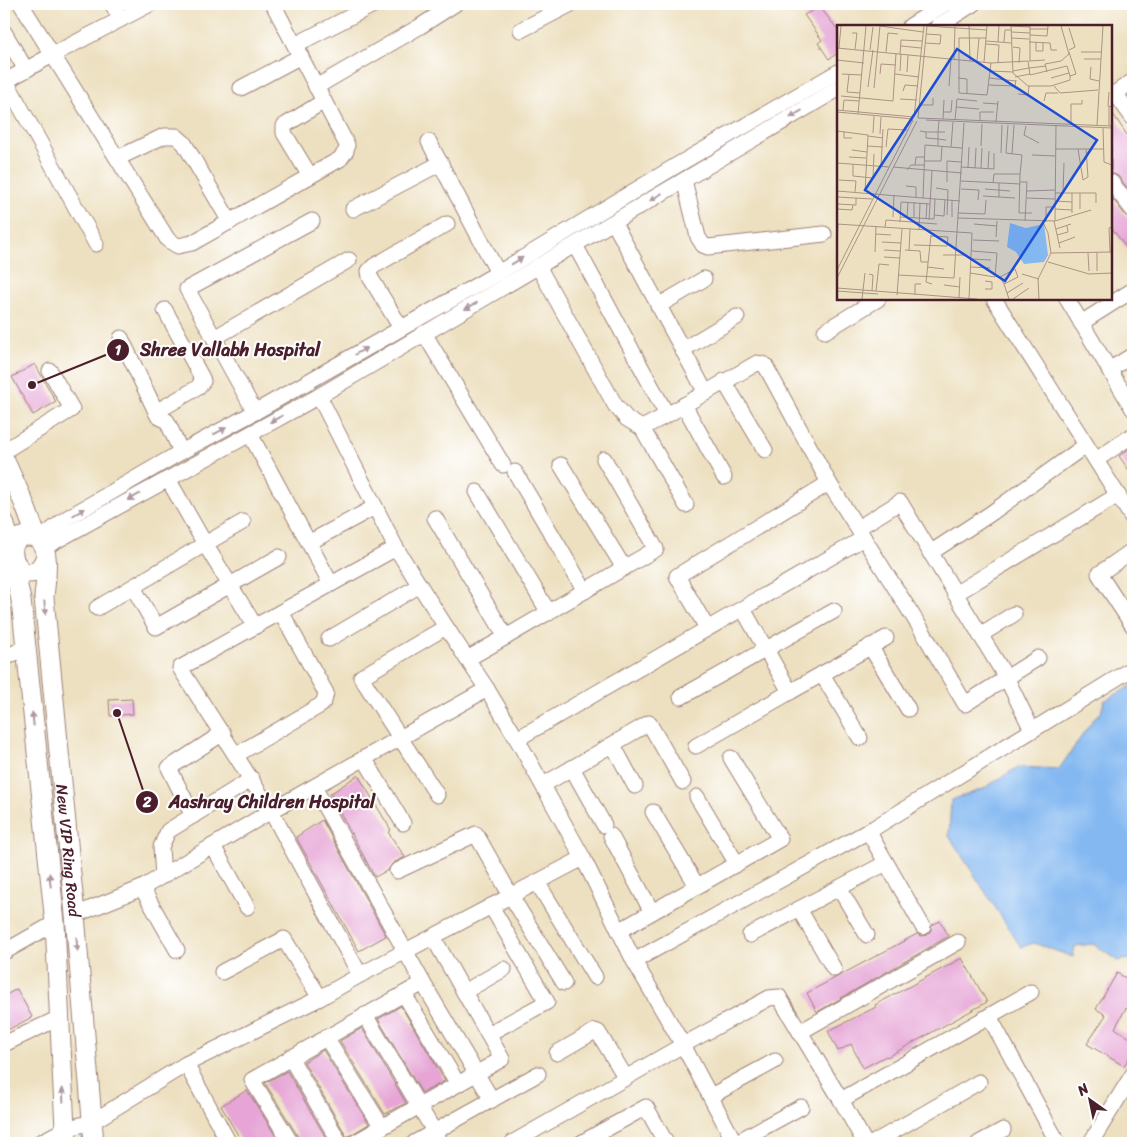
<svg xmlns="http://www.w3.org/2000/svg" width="1137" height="1147" font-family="Sriracha,sans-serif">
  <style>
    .water { fill: #83b8f1; stroke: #666c8e }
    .building { fill: #e6a5d6 }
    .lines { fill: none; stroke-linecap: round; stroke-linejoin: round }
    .minor-casing { stroke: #9c8076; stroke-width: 17 }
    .major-casing { stroke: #9c8076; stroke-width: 21 }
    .minor { stroke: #fff; stroke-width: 15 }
    .major { stroke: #fff; stroke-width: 19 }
    .oneway { fill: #ae9aa0 }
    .labels { text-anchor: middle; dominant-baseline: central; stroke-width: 4; stroke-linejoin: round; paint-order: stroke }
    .street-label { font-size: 16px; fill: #4a1f2b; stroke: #fff }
    .inset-road { fill: none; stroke: #ac9384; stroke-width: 1 }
    .view { fill: #1d4ed8; fill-opacity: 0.15; stroke: #1d4ed8; stroke-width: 2.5 }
    .inset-edge { fill: none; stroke: #4a1f2b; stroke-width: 2.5 }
    .leader { fill: none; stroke: #4a1f2b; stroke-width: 2 }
    .callout-dot { fill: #4a1f2b; stroke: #fff; stroke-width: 2 }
    .mark-label { font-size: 15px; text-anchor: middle; font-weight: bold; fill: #fff }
    .callout-label { font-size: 18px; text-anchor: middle; font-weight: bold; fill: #4a1f2b; stroke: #fff; stroke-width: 4; stroke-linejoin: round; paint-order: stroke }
  </style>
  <rect width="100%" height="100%" fill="#fff"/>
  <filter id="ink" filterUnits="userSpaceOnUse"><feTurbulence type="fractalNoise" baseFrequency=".02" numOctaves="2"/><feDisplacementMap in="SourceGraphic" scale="10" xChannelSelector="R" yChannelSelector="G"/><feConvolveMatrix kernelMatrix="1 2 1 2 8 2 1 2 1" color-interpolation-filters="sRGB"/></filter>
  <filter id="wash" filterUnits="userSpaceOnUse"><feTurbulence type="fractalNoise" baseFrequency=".0096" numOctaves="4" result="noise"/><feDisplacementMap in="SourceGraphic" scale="20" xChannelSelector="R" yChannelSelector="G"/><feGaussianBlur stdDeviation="1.12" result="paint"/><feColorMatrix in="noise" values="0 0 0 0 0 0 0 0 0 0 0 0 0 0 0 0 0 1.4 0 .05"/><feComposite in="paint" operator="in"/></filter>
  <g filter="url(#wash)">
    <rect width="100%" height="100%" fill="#ede0c0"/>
    <path class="water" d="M1133,685V958L1119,961L1093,944L1075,946L1073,957L1034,943L1021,947L949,836L951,800L983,789L1018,767L1059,769L1095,717L1101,713L1104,701Z"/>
    <g id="blocks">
      <g class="building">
        <path d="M820,7L838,30V53L829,59L818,43L822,40L804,15Z"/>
        <path d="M1111,111L1133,144V195L1118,176L1111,173Z"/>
        <path d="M1111,197L1126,216L1133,219V257L1111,227Z"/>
        <path d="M35,364L56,402L33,415L12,377Z"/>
        <path d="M1133,446V476L1119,456Z"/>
        <path d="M132,699L133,714L110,716L109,700Z"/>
        <path d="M358,775L391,830L388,832L405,857L393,863L388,870L375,877L330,794Z"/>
        <path d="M322,820L386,936L359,951L296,837Z"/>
        <path d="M940,921L949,936L817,1012L807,993L917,934L922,936L927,935L931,931L932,925Z"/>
        <path d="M962,958L987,1002L887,1057L886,1056L863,1068L851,1044L838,1051L828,1031L876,1007L875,1005Z"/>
        <path d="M1117,973L1133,982V1013L1126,1008L1115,1028L1133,1040V1051L1124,1066L1087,1044L1106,1015L1096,1009Z"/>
        <path d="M17,989L32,1017L4,1032V996Z"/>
        <path d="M401,1006L445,1081L422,1093L378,1019Z"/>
        <path d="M362,1028L406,1103L385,1114L340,1041Z"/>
        <path d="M323,1050L369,1124L347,1137L304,1062Z"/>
        <path d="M287,1071L329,1143H300L299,1138L265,1083Z"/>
        <path d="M247,1090L280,1143H243L235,1130L221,1106Z"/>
      </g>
    </g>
  </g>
  <g filter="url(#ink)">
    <use href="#blocks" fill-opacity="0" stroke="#9c8076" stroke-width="1"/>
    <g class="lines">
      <defs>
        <g id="minor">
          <path d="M21,4L168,240L178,246L192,243L340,159L346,151L347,145L273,4"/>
          <path d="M112,4L121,19"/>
          <path d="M910,26L945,4"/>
          <path d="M938,26L973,4"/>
          <path d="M521,30L571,4"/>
          <path d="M4,32L26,70"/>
          <path d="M295,45L375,4"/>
          <path d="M6,81L96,244"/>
          <path d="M4,82L54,54L150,4"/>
          <path d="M316,87L419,27L455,4"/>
          <path d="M241,88L301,56"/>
          <path d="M1115,93L1133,118"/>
          <path d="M1111,96L1133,81"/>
          <path d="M429,142L498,273"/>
          <path d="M118,158L164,136H176L184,143L230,222"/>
          <path d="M310,176L284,133V126L287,124L324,101"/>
          <path d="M684,180L698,237L703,245L708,247L824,234"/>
          <path d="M1111,182L1133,210"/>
          <path d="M353,209L441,163"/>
          <path d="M614,223L706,393"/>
          <path d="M575,245L667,415L757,363L765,365L829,483"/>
          <path d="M538,266L615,405L627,419L642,428"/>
          <path d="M994,299L1133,519"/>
          <path d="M1067,299L1133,409"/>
          <path d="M658,306L704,279"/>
          <path d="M1081,323L1133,290"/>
          <path d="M401,328L370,277L369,271L374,266L447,224"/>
          <path d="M825,331L878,299"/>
          <path d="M424,333L503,465"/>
          <path d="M121,338L158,416L167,421L181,452"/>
          <path d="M214,338L349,260"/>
          <path d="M682,350L737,317"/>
          <path d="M1109,370L1133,355"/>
          <path d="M724,381L765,450"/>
          <path d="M319,396L396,548L446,627L487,689L517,739L583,858L634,961L683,1045L735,1143"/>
          <path d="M684,405L724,477"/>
          <path d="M156,412L197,388L203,381L202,378L165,310"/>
          <path d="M255,412L187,289L312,221"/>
          <path d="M667,415L642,428L686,505"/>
          <path d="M250,434L331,584"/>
          <path d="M4,451L72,409L50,371"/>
          <path d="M1096,460L1133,435"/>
          <path d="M561,465L624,568"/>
          <path d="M515,472L585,591"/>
          <path d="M168,479L205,544L243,522"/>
          <path d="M477,492L549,613"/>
          <path d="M435,518L506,637"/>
          <path d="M858,528L900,502L1007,679L1032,730"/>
          <path d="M39,540L67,518L181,452L255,412L498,273L679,164L838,72"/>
          <path d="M310,542L375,507"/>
          <path d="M45,547L319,396L838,89"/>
          <path d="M1133,550L1099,574L1133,626"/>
          <path d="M930,553L990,514L1086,445"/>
          <path d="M955,594L1118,495"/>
          <path d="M97,608L205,544L230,585L156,627L133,587"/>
          <path d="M255,626L230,585L279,557"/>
          <path d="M707,628L677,576L829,483L923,632L965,704L1038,658"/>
          <path d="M980,635L1014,614"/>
          <path d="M329,639L420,585"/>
          <path d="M870,646L908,709"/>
          <path d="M4,659L25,647"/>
          <path d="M467,659L506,637L656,549L604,459"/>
          <path d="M822,674L860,738"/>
          <path d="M790,692L886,638"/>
          <path d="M681,697L834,611"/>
          <path d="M517,739L864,538"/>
          <path d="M613,745L635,786"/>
          <path d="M696,746L790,692L743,609"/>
          <path d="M236,755L321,705L324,701L326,693L281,612"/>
          <path d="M364,758L403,823"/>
          <path d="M572,768L604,825"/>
          <path d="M543,785L649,723L683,782"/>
          <path d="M437,795L361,677L446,627"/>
          <path d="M697,797L737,864"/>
          <path d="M653,812L697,886"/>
          <path d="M193,816L169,768L223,733"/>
          <path d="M868,831L923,927"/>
          <path d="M611,836L652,912"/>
          <path d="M213,846L247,907"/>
          <path d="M397,871L476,834L511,896L564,983"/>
          <path d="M163,876L161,847L168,831L252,779"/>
          <path d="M537,882L595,977"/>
          <path d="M142,888L177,950"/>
          <path d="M839,888L867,935"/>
          <path d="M799,909L834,969"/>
          <path d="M75,915L142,888L271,811L487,689"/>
          <path d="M619,931L780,839L731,758"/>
          <path d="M750,935L886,863"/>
          <path d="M4,952L55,923"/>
          <path d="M634,961L874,828L1133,668"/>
          <path d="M222,972L284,939L320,998"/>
          <path d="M360,975L271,811L180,668L396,548"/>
          <path d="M423,983L492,1100"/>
          <path d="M464,992L504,969"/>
          <path d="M404,994L458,1084"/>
          <path d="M365,1015L441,1143"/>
          <path d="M989,1016L1031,992"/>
          <path d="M800,1032L958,942"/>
          <path d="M488,1034L547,1002L491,906"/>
          <path d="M326,1037L382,1127"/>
          <path d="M4,1044L59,1018"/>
          <path d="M557,1053L595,1031L598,1032L626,1078"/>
          <path d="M290,1057L340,1143"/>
          <path d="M186,1064L229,1143"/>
          <path d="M711,1096L775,1061"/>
          <path d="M841,1100L989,1016L1058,1143"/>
          <path d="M39,1143L65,1129L92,1122L186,1064L320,998L360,975L583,858"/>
          <path d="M291,1143L252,1080L423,983L314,787"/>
          <path d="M354,1143L502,1059L433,937"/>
          <path d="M414,1143L538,1074"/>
          <path d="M512,1143L683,1045L769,998L779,997L841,1100L865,1143"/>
          <path d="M581,1143L646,1107L666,1143"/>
          <path d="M735,1143L801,1107"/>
          <path d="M873,1143L979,1082"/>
          <path d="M979,1143L1003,1130"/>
          <path d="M1093,1143L1091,1142L1133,1074"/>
        </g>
        <g id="major">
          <path d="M4,459L24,503L37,538"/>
          <path d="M4,522L11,546"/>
          <path id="s1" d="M45,559C28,595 0,552 19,538C24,536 29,535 34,537C53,544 45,582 44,598L75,915L94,1143"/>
          <path d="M14,568L21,600L55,923L65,1129L68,1143"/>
        </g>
      </defs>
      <use href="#minor" class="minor-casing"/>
      <use href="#major" class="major-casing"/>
      <use href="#minor" class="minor"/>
      <use href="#major" class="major"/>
    </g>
    <defs><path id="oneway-solid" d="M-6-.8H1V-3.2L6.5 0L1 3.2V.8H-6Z" transform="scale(1.25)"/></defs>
    <g class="oneway">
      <use href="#oneway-solid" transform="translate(796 114) rotate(149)"/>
      <use href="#oneway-solid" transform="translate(656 197) rotate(149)"/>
      <use href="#oneway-solid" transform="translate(517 261) rotate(-31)"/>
      <use href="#oneway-solid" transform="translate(471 306) rotate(150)"/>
      <use href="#oneway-solid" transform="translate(361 351) rotate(-30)"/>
      <use href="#oneway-solid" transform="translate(276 419) rotate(151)"/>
      <use href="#oneway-solid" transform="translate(220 431) rotate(-28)"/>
      <use href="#oneway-solid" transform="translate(134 497) rotate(151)"/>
      <use href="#oneway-solid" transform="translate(79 512) rotate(-30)"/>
      <use href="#oneway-solid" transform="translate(45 608) rotate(84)"/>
      <use href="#oneway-solid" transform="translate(33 719) rotate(-96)"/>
      <use href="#oneway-solid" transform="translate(50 880) rotate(-96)"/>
      <use href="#oneway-solid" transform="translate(77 944) rotate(85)"/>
      <use href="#oneway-solid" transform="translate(63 1095) rotate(-93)"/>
    </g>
  </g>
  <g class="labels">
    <g class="street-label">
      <text stroke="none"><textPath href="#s1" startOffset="402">New VIP Ring Road</textPath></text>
    </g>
  </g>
  <g transform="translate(837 25)">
    <rect width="275" height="275" fill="#ede0c0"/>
    <path d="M173,198L189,203L207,199L211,230L207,237L187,239L179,227L170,222Z" fill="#83b8f1"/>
    <path class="inset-road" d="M43,1L86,7M90,1L150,5M132,1L133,36M174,1L176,48L191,61H214L233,55V51L239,49L232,27M174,1L193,2M193,4H211M174,7L193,8M15,8H20L18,24M193,10L210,11L211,1M149,13H122V68L150,70L154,38M174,13L192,14M149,16L174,18M161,17L162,1M167,17L168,5H174M192,17L213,18L214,25H220M199,17V26H206V18M89,18L103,19L104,10L89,9M149,19L162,20L161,38M64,21L84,23M176,22L183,23L182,38M0,23L154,38L191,36L193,50L230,41L233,51M2,23L4,1M33,25L36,2M232,25L238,22L232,3M49,27L51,8L61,9M244,27H264M63,29L64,15L85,16M117,34L118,1M247,34H264M0,35L27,38M140,36L142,13M192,36L208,35M193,36V1M147,37L150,1M254,42L253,54L262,56M192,43L209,41M63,46L64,29M153,46L176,47M176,46L192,43M70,47L71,30M210,47L208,39L224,36L232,29L224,1M5,49L25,50M43,49L44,39L59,40M58,49L82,52M12,50L10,67L23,68M178,52L193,49M121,53L130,54V69M152,53L179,56M214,53L232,48M152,60L178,61L179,55M112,61L114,34M217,61L223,68L261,65M31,62L36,25M37,63L43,1M66,66L68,60L81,61M272,67L271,81L275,82M181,69L191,70L192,61M4,71L56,76L59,28M63,74L80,75M207,76L209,68H221M146,78L161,79M83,80H96V73M119,82L142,84M0,85L77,92M6,85L7,75L22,76M0,87L76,94M106,87H114L115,75M21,89L29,1M77,92L87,1M81,93L275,101M81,93L90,1M106,94L107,75M89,95L275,103M118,95L120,74L140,76M102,96L101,107H108M143,96V87H157M159,97L161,76M171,100L169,128L185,130L183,149M234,100V79H245V75M260,100L266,1M189,101L187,110L202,118M272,101V81M266,103L267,137L275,140M0,106L31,110L28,167M7,106V113H15M83,106L89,107H101V114L89,113V107M36,108L37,91M43,109L44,92M31,111L46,113M30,121L46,122M101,121V114L109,115M144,121L145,99M49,122L51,104L70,105M114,122L116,97M219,124H267M241,124L246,155L251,152L249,124M15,125L30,127M164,128L165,100M175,129L177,100M195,130L218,131M12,132L29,133M88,136H104L105,122M0,138L52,142M16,139V151L36,153L37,129M78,140L79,132H88M44,141L46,104M56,142L125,148M124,142L157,144V128M131,143L132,122M138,143L139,123M144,143L145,123M151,144L152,126M70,145L74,140H88M2,155L19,156L18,167M124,156L183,159M110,157V136L124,137M183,157H190L188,196M156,158L157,149H183L182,188H195M69,161L79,162V172M99,163L111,165L110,190M124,164L142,165L141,175M148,164L173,166M0,166L123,176M190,166L218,165M218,168H259V178M226,168L227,138M235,168V188M146,171L162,172V158M0,172L35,174M162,172L178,173M86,173L88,120L125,123M190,173L218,174M218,176L235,177M0,179L19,180V173M0,184L15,185L16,180M218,184L235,185M243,184V168M121,188L148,189L149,175M97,190L107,191L108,175M56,192L57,170M64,192L97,194L98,174M115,192V175M70,193L71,177M77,193V177M121,193L218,196L219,100M89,194L90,178M92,195L93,179M217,196L223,223M218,196L254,185M63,197L64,177L93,179L95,146M206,197L211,208L214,228M209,197V182H218M0,199L135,208L132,274M137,199L160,201M48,202L49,195L100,199M219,204L234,199M82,205L83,178M39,209L54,210M94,210L89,257L95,259M220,210L231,207L230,201M159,212L160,196M0,215L1,199M136,215L162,216M45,217L64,218M222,218L238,212M77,220L110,221L111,212L94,211M47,225L63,226M68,225L83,226L84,237H91M72,226L73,204M38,227L39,201M260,227V246M273,227L272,203L275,202M251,228L252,246M106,230H129M47,232L63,233M135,234L154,235M211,237L252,249L275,248M90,242L107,244M134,242L153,243M0,245L76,95M133,248L158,252L160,228L135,226M32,249L36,250L35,266M185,249L202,254M61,250L117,253L127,98M0,253L80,96M167,259L163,252L178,244L181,252L167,259L170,268M107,260L123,262M0,263L140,274M148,264H155V257L148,256M0,266L41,269M39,266L42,239L52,240M60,270L65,204M78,270V259H84M122,273L123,252M25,274L28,248M172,274L170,268L186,258M176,274L192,263M202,274L201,254L214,228L275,227"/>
    <path class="view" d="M120,24L260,115L168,256L28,165Z"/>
    <rect width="275" height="275" class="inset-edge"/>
  </g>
  <path class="leader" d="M32 385L118 350M117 713L147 802"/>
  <g class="callout-dot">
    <circle cx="32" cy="385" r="5"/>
    <circle cx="117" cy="713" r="5"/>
    <circle cx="118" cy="350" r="12"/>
    <circle cx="147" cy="802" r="12"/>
  </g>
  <g class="mark-label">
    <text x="118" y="355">1</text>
    <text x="147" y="807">2</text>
  </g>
  <g class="callout-label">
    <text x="230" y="356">Shree Vallabh Hospital</text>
    <text x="272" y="808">Aashray Children Hospital</text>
  </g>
  <rect width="1137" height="1147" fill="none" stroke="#fff" stroke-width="20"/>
  <g transform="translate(1090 1100) rotate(327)" stroke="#ffffff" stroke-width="4" paint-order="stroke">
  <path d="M0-4L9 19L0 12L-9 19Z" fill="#4a1f2b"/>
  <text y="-8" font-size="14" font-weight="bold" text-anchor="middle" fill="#4a1f2b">N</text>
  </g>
</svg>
